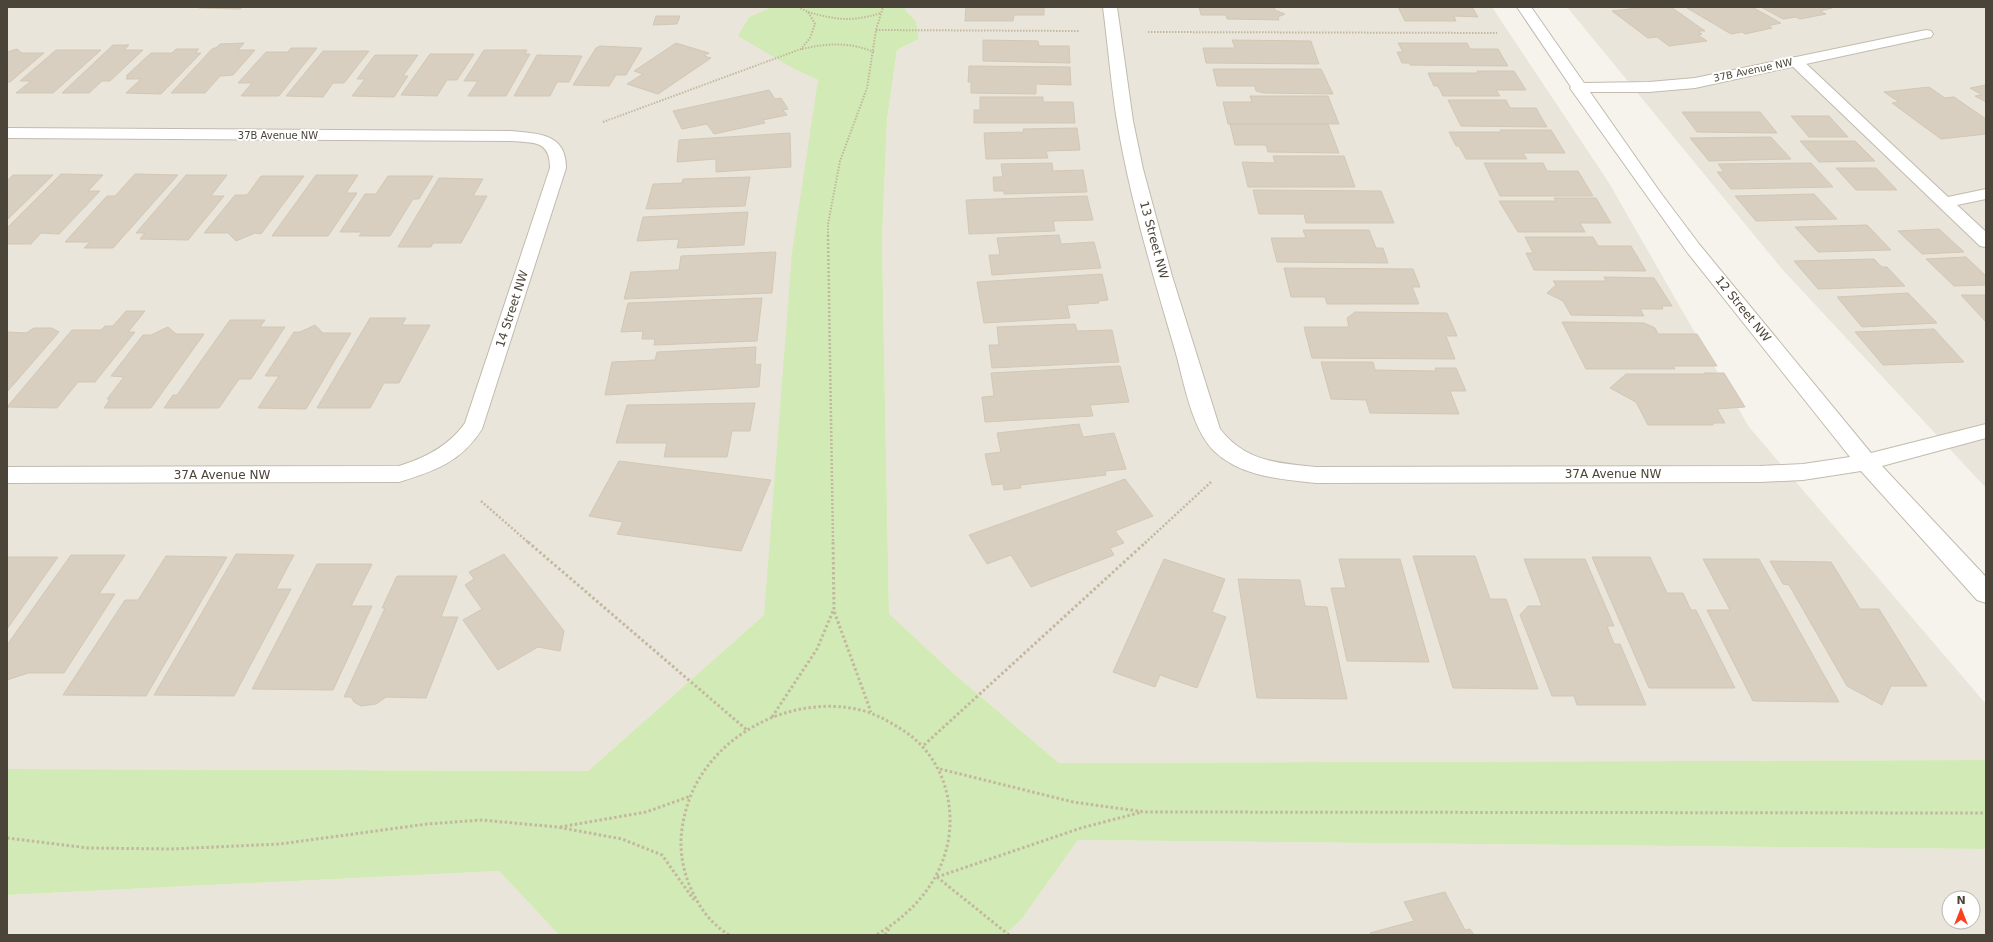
<svg xmlns="http://www.w3.org/2000/svg" width="1993" height="942" font-family="'DejaVu Sans',sans-serif">
  <style>
    .residential { fill: #eae5da; fill-rule: evenodd }
    .green { fill: #d2eab5 }
    .building { fill: #d8cfc1; stroke: #d3c7b4 }
    .lines { fill: none; stroke-linecap: round; stroke-linejoin: round }
    .lane-casing { stroke: #c2bbae; stroke-width: 2 }
    .street-casing { stroke: #c2bbae; stroke-width: 2 }
    .path-far2 { stroke: #c4b79f; stroke-width: 2; stroke-dasharray: 1.5 1.5; stroke-linecap: butt }
    .path-far1 { stroke: #c4b79f; stroke-width: 2.5; stroke-dasharray: 2 2; stroke-linecap: butt }
    .path { stroke: #c4b79f; stroke-width: 3; stroke-dasharray: 2.5 2.5; stroke-linecap: butt }
    .lane { fill: #fff; fill-rule: evenodd }
    .street { fill: #fff; fill-rule: evenodd }
    .labels { text-anchor: middle; dominant-baseline: central; stroke-width: 4; stroke-linejoin: round; paint-order: stroke }
    .far-street-label { font-size: 10px; fill: #4b4439; stroke: #fff }
    .street-label { font-size: 12px; fill: #4b4439; stroke: #fff }
  </style>
  <rect width="100%" height="100%" fill="#f6f3ec"/>
  <g class="residential">
    <path d="M7,7H772L749,17L796,70L818,80L764,615L588,771L7,769Z"/>
    <path d="M905,7H1492L1609,183L1749,427L1986,704V760L1059,763L953,673L889,615L882,240L887,120L897,50L919,39L916,21L905,10Z"/>
    <path d="M1567,7H1986V488L1782,269Z"/>
    <path d="M1078,840L1986,849V935H1005L1021,920ZM1949,898H1973V922H1949Z"/>
    <path d="M499,871L559,935H7V895Z"/>
  </g>
  <path class="green" d="M772,7H905V10L916,21L919,39L897,50L887,120L882,240L889,614L953,673L1059,763L1986,760V849L1078,840L1021,920L1005,935H559L499,871L7,895V769L588,771L764,615L792,253L818,80L796,70L738,36L749,17Z"/>
  <g class="building">
    <path d="M243,7L240,9L199,8V7Z"/>
    <path d="M966,7H1044V15H1014L1013,21H965Z"/>
    <path d="M1199,7H1274L1275,10L1285,14L1278,17L1279,20L1227,19L1226,15H1201Z"/>
    <path d="M1398,7H1472L1478,17L1454,16L1456,21H1405Z"/>
    <path d="M1646,7H1671L1705,31H1698L1702,34L1698,35L1707,41L1669,46L1657,37L1648,38L1612,11Z"/>
    <path d="M1694,7H1752L1781,23L1768,26L1772,28L1745,34L1742,32L1731,34L1687,8Z"/>
    <path d="M1761,7H1829L1832,8L1820,11L1826,14L1800,19L1796,17L1783,19Z"/>
    <path d="M656,16H680L677,24L653,25Z"/>
    <path d="M983,40L1038,41L1039,46H1069L1070,63L983,61Z"/>
    <path d="M1232,40L1311,41L1319,64L1206,63L1203,48H1235Z"/>
    <path d="M244,43L238,50H255L233,75L220,76L205,93H171L213,48H216L220,44Z"/>
    <path d="M676,43L709,53L704,56L711,58L658,94L627,84L643,74L634,71Z"/>
    <path d="M1398,43H1467L1470,49H1498L1508,66L1410,65L1409,63H1402L1397,52H1403Z"/>
    <path d="M113,45H129L124,50H143L110,81H102L89,93H62Z"/>
    <path d="M600,46L642,48L626,75H616L609,86L573,85L596,48Z"/>
    <path d="M291,48H317L279,96H241L252,83H238L266,52H288Z"/>
    <path d="M17,49L22,53H44L10,82H7V52Z"/>
    <path d="M176,49H199L195,53H201L161,94L126,93L141,79H126L128,76H126L151,53H172Z"/>
    <path d="M56,50H101L53,93H16L31,81H20Z"/>
    <path d="M484,50H527L525,54H530L506,96H468L478,81H464Z"/>
    <path d="M323,51H369L344,83H333L323,97L286,96Z"/>
    <path d="M430,54H474L457,80H447L437,96L401,95Z"/>
    <path d="M375,55H418L403,76H408L394,97L352,96L365,79H357Z"/>
    <path d="M537,55L582,56L569,82H557L550,96H514Z"/>
    <path d="M969,66L1070,67L1071,85L1036,84V94L971,93V82H968Z"/>
    <path d="M1213,69H1321L1333,94L1264,93L1256,91L1255,86H1217Z"/>
    <path d="M1477,71H1514L1526,90H1496L1500,96H1443L1438,86H1434L1428,73H1478Z"/>
    <path d="M1986,85V102L1975,96L1982,95L1970,88Z"/>
    <path d="M1929,87L1945,98L1954,97L1986,119V134L1941,139L1892,103L1899,102L1884,92Z"/>
    <path d="M769,90L775,99L781,98L788,109L783,110L787,115L763,120L765,123L714,134L707,124L682,129L673,111Z"/>
    <path d="M1250,96H1328L1339,124H1228L1223,102H1252Z"/>
    <path d="M980,97H1043V102H1073L1075,123H974V110H980Z"/>
    <path d="M1448,100H1506L1510,108H1536L1547,127L1461,126Z"/>
    <path d="M1682,112H1760L1777,133L1697,132Z"/>
    <path d="M1791,116H1829L1848,137H1809Z"/>
    <path d="M1230,124H1328L1339,153L1268,152L1266,145H1235Z"/>
    <path d="M1077,128L1080,150L1046,151L1048,158L986,159L984,133L1024,132L1023,129Z"/>
    <path d="M1500,130H1551L1565,153H1523L1527,159H1466L1459,146H1456L1449,132H1501Z"/>
    <path d="M790,133L791,167L716,172V159L677,162L679,140Z"/>
    <path d="M1771,137L1791,159L1709,161L1690,138Z"/>
    <path d="M1800,141H1855L1875,161L1819,162Z"/>
    <path d="M1273,156H1344L1355,187H1248L1242,162L1275,163Z"/>
    <path d="M1052,163L1053,171L1083,170L1087,192L1004,194V191H994L993,177H1003L1001,164Z"/>
    <path d="M1484,163H1543L1547,171H1578L1593,196H1500Z"/>
    <path d="M1811,163L1833,187L1731,189L1717,172H1724L1718,164Z"/>
    <path d="M1836,168H1876L1897,190H1856Z"/>
    <path d="M61,174L103,175L88,191H100L59,234L41,233L31,244H7V228Z"/>
    <path d="M135,174L178,175L113,248H84L90,242H65L107,196H115Z"/>
    <path d="M13,175H53L7,220V181Z"/>
    <path d="M186,175H227L211,196H224L188,240L140,239L145,233H136Z"/>
    <path d="M316,175H358L346,193H357L328,236H272Z"/>
    <path d="M261,176H304L261,234L255,233L236,241L228,233H204L235,195H247Z"/>
    <path d="M388,176H433L419,199H413L390,236H359L362,232H340L365,194H376Z"/>
    <path d="M750,177L745,206L646,209L653,184L682,183L683,179Z"/>
    <path d="M439,178L483,179L473,196H487L461,243H433L431,247H398Z"/>
    <path d="M1253,190L1381,191L1394,223H1306L1304,214H1259Z"/>
    <path d="M1814,194L1837,219L1756,221L1735,196Z"/>
    <path d="M1087,196L1093,220L1053,221L1055,231L969,234L966,200Z"/>
    <path d="M1554,198H1596L1611,223H1580L1585,232H1518L1499,201H1556Z"/>
    <path d="M748,212L744,245L677,248L679,239L637,241L643,217Z"/>
    <path d="M1867,225L1891,250L1818,252L1795,227Z"/>
    <path d="M1939,229L1964,252L1922,254L1898,231Z"/>
    <path d="M1303,230H1369L1376,248H1383L1388,263L1277,262L1271,238H1306Z"/>
    <path d="M1059,235L1061,244L1094,242L1101,268L992,275L989,255H1000L997,238Z"/>
    <path d="M1525,237H1593L1598,246H1631L1646,271L1534,270L1526,253H1533Z"/>
    <path d="M776,252L772,293L624,299L631,272L679,270L681,256Z"/>
    <path d="M1966,257L1986,276V285L1954,286L1926,259Z"/>
    <path d="M1874,259L1882,267H1887L1905,286L1818,289L1794,261Z"/>
    <path d="M1284,268L1413,269L1420,287H1412L1419,304H1327L1325,297H1291Z"/>
    <path d="M1102,274L1108,300L1098,301L1099,303L1067,305L1070,318L984,323L977,282Z"/>
    <path d="M1604,277L1654,278L1672,306H1662L1663,309H1640L1644,316L1571,315L1563,301L1547,293L1556,285L1553,281H1606Z"/>
    <path d="M1908,293L1937,323L1862,327L1837,297Z"/>
    <path d="M1961,295H1986V322Z"/>
    <path d="M762,298L757,341L654,345L655,339H642L643,331L621,332L628,303Z"/>
    <path d="M126,311H145L128,332H135L95,382H78L57,408L7,407L72,330H101L105,326H113Z"/>
    <path d="M1355,312L1447,313L1457,336H1446L1455,359L1312,358L1304,327H1349L1347,318Z"/>
    <path d="M370,318H406L402,325H430L399,383H384L370,408H317Z"/>
    <path d="M230,320H265L260,327H285L251,379H239L219,408H164L173,395H177Z"/>
    <path d="M1562,322L1644,323L1655,328L1658,334H1697L1717,366H1673L1675,369H1586Z"/>
    <path d="M1075,324L1077,331L1112,330L1119,362L992,368L989,345H999L997,327Z"/>
    <path d="M315,325L323,333H351L306,409L258,408L279,376H265L294,332H300Z"/>
    <path d="M168,327L176,334H204L151,408H104L110,399H107L124,377L111,376L143,335H151Z"/>
    <path d="M34,328H52L59,332L7,392V332L26,333Z"/>
    <path d="M1934,329L1964,362L1883,365L1855,332Z"/>
    <path d="M756,347L755,365L761,364L759,387L605,395L612,362L655,360L657,352Z"/>
    <path d="M1321,362H1373L1375,370L1436,371L1435,368H1456L1466,391H1450L1459,414L1370,413L1366,400L1331,399Z"/>
    <path d="M1120,366L1129,402L1090,405L1093,416L985,422L982,397L994,396L991,373Z"/>
    <path d="M1704,373H1724L1745,407L1717,409L1725,423H1713V425H1648L1636,402L1610,388L1626,374H1705Z"/>
    <path d="M755,403L750,431H732L727,457H664L667,443H616L627,405Z"/>
    <path d="M1079,424L1083,437L1114,433L1126,469L1105,471L1106,475L1020,485L1021,488L1004,490L1003,484L992,485L985,454L1001,452L997,433Z"/>
    <path d="M619,461L771,480L741,551L617,534L623,522L589,516Z"/>
    <path d="M1125,479L1153,516L1115,531L1124,543L1110,548L1114,555L1031,587L1011,555L987,564L969,535Z"/>
    <path d="M236,554L294,555L276,589H291L234,696L154,695Z"/>
    <path d="M504,554L564,631L560,651L538,647L498,670L463,620L482,609L465,585L474,579L469,572Z"/>
    <path d="M71,555H125L99,594H115L64,673H28L7,680V645Z"/>
    <path d="M166,556L227,557L146,696L63,695L125,600H138Z"/>
    <path d="M1413,556H1475L1490,599H1506L1538,689L1453,688Z"/>
    <path d="M7,557H58L7,629Z"/>
    <path d="M1592,557H1650L1667,593H1683L1691,610H1696L1735,688H1649Z"/>
    <path d="M1164,559L1225,579L1212,612L1226,617L1197,688L1160,675L1155,687L1113,672Z"/>
    <path d="M1339,559H1400L1429,662L1347,661L1331,588H1346Z"/>
    <path d="M1524,559H1585L1614,626H1607L1614,644H1620L1646,705H1577L1574,696H1552L1520,615L1528,606H1542Z"/>
    <path d="M1703,559H1759L1839,702L1753,701L1707,610H1730Z"/>
    <path d="M1770,561L1831,562L1860,609H1879L1927,686H1891L1882,705L1847,686L1789,585L1783,584Z"/>
    <path d="M317,564H372L351,606H372L333,690L252,689Z"/>
    <path d="M397,576H457L441,617H458L426,698L386,697L376,704L361,706L354,702L351,697H344L385,608H382Z"/>
    <path d="M1238,579L1300,580L1305,606L1327,607L1347,699L1257,698Z"/>
    <path d="M1445,892L1465,930L1470,929L1474,935H1371L1370,933L1414,921L1404,902Z"/>
  </g>
  <g class="lines">
    <defs>
      <path id="lane" d="M1795,57L1800,58L1948,197L1986,189V199L1957,205L1986,232V247L1980,246L1790,64L1788,61L1790,58Z"/>
      <g id="street">
        <path d="M1103,7H1117L1133,121L1143,169L1172,276L1220,429C1246,462 1277,463 1316,467L1760,466L1803,464L1850,457L1687,252L1570,88L1571,87L1517,7H1531L1584,83L1649,82L1695,78L1926,30L1931,31L1933,34L1931,37L1926,38L1695,88L1649,92H1590L1660,192L1699,244L1871,453L1986,424V438L1882,466L1986,577V603L1977,600L1861,471L1803,480L1760,482L1316,483C1281,479 1241,477 1214,451C1191,428 1184,381 1175,350C1153,275 1130,199 1117,121C1111,84 1108,45 1103,7Z"/>
        <path d="M7,128L511,131C539,134 566,133 566,168L482,429C461,462 435,471 399,482L7,483V467L399,466C425,458 449,446 465,423L550,168C550,140 534,143 511,141L7,138Z"/>
      </g>
    </defs>
    <use href="#lane" class="lane-casing"/>
    <use href="#street" class="street-casing"/>
    <g class="path-far2">
      <path d="M808,12C836,20 853,22 881,13"/>
      <path d="M876,30L1079,31"/>
      <path d="M1148,32L1497,33"/>
      <path d="M802,49C827,43 850,42 874,52"/>
      <path d="M603,122L801,49L810,38L815,24L808,12L798,7"/>
      <path d="M828,236V224L840,161L867,88L876,30L883,7"/>
    </g>
    <g class="path-far1">
      <path d="M828,235L833,543"/>
      <path d="M481,501L529,543"/>
      <path d="M1145,543L1211,482"/>
    </g>
    <g class="path">
      <path d="M528,542L747,730"/>
      <path d="M833,542L834,611L871,712"/>
      <path d="M772,717L817,649L833,611"/>
      <path d="M924,745L1146,542"/>
      <path d="M940,769L1073,802L1145,812L1986,813"/>
      <path d="M560,827L646,812L691,796"/>
      <path d="M7,838L88,848L171,849L280,844L427,824L482,820L557,827L622,839L662,855L694,900"/>
      <path d="M937,877L1081,828L1142,812"/>
      <path d="M937,877L1009,935"/>
      <path d="M729,935C709,922 698,906 689,884C678,856 679,831 688,803C710,737 787,695 856,709C872,712 887,720 901,729C932,748 949,781 950,818C951,869 919,910 876,935"/>
      <path d="M885,935L889,929"/>
    </g>
    <use href="#lane" class="lane"/>
    <use href="#street" class="street"/>
  </g>
  <g class="labels">
    <g class="far-street-label">
      <text transform="translate(1753 70) rotate(-12)">37B Avenue NW</text>
      <text x="278" y="135">37B Avenue NW</text>
    </g>
    <g class="street-label">
      <text transform="translate(1154 240) rotate(75)">13 Street NW</text>
      <text transform="translate(512 309) rotate(-72)">14 Street NW</text>
      <text transform="translate(1743 309) rotate(51)">12 Street NW</text>
      <text x="1613" y="474">37A Avenue NW</text>
      <text x="222" y="475">37A Avenue NW</text>
    </g>
  </g>
  <rect width="1993" height="942" fill="none" stroke="#4b4439" stroke-width="16"/>
  <g transform="translate(1961 910)"><circle r="19" fill="#ffffff" stroke="#b7b4b0"/>
  <path d="M0-3L7 15L0 10L-7 15Z" fill="#fc3f1d"/>
  <text y="-6" font-size="11" font-weight="bold" text-anchor="middle" fill="#4b4439">N</text>
  </g>
</svg>
